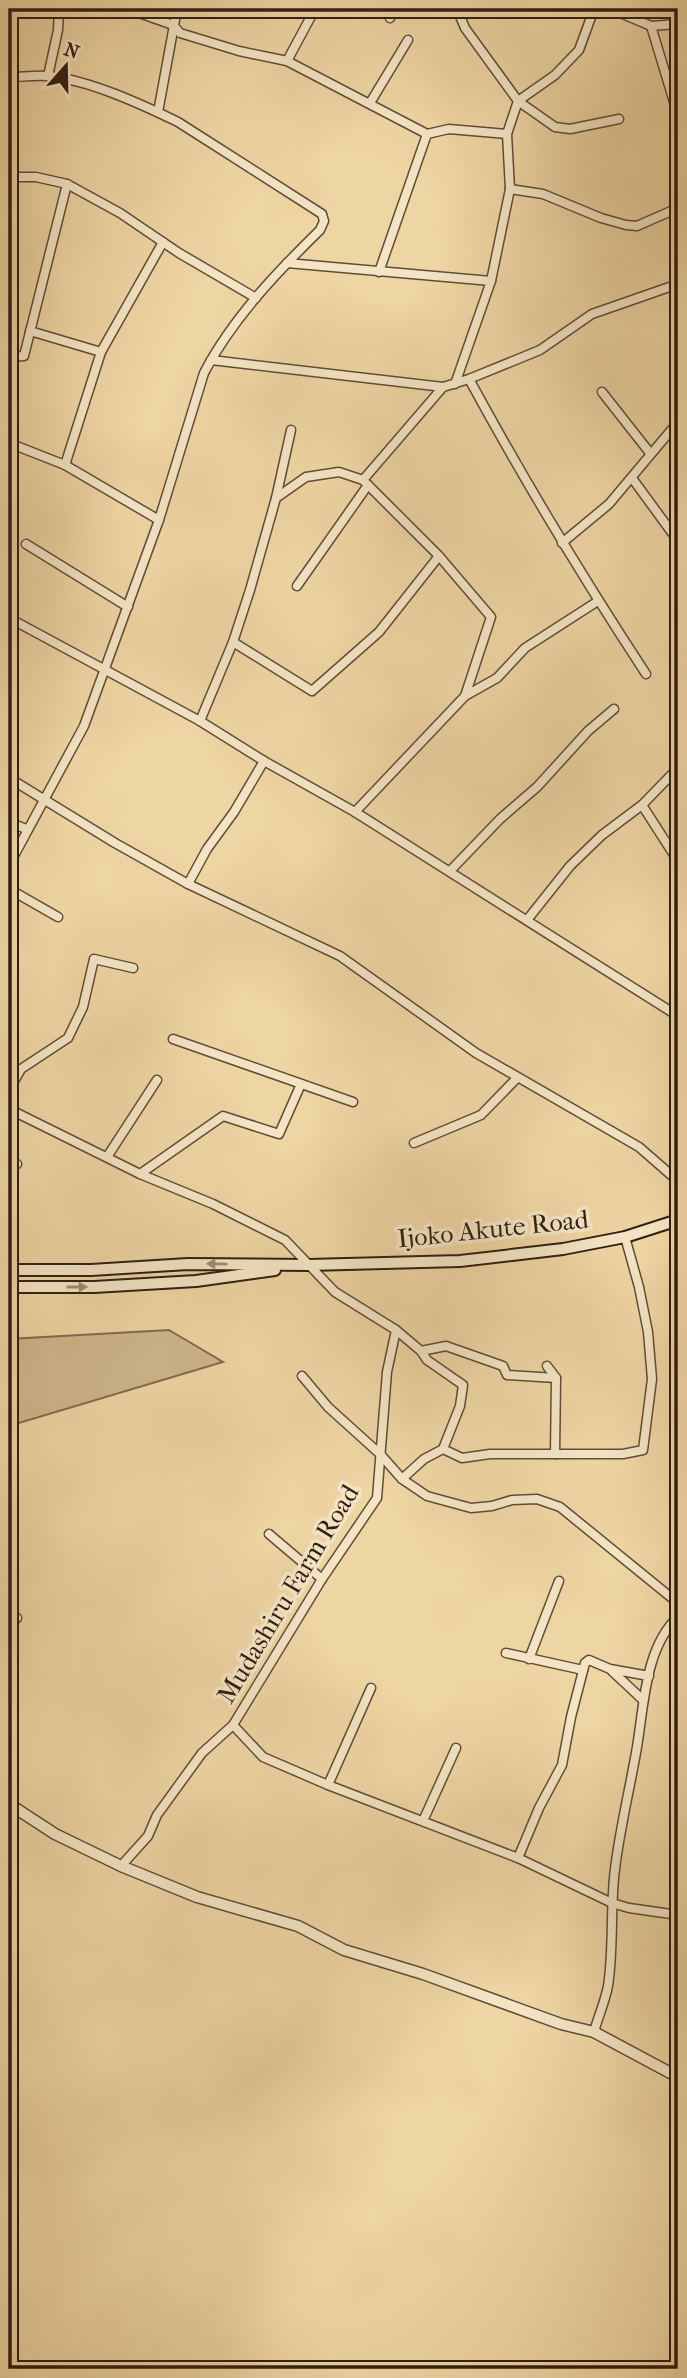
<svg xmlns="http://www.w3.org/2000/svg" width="687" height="2378" font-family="'IM FELL French Canon',serif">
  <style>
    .green { fill: #ceb68b; stroke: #806a4e; stroke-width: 2 }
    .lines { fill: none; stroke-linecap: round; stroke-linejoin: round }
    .minor-casing { stroke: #604c36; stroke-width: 11 }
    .tertiary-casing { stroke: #604c36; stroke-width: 13 }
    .secondary-casing { stroke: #311e11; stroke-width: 14 }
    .minor { stroke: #f4e4c4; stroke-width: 8 }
    .tertiary { stroke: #f4e4c4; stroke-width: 10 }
    .secondary { stroke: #f4e4c4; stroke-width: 10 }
    .oneway { fill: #9c8b73 }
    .labels { text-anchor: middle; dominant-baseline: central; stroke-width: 7; stroke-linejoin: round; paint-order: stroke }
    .street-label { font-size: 26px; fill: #311e11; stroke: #f4e4c4 }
  </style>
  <rect width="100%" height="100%" fill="#eed5a4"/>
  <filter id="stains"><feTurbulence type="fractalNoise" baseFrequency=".00286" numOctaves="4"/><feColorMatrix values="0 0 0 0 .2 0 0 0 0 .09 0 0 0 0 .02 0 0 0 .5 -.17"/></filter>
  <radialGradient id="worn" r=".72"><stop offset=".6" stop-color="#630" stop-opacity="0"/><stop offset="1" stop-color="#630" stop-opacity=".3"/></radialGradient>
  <path class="green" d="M169,1330L223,1362L9,1426V1339Z"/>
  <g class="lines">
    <defs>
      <g id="minor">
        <path d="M128,9L173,25L180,33L239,51L287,61L427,134L449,129L507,134"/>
        <path d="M457,9L465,28L518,101L555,127L570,129L619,119"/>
        <path d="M611,9L651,26L678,24"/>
        <path d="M390,18L394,9"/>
        <path d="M651,26L674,102"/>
        <path d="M287,61L315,9"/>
        <path d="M48,76L58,30L59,9"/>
        <path d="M9,77C21,77 35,75 48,76C89,80 141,104 178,122L322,214L324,221L320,230C277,272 232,319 204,373L159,520L84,726L9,865"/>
        <path d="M370,103L408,40"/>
        <path d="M158,112L177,9"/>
        <path d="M9,177H36L67,184L120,213L179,253L256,298"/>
        <path d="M510,189L543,194L601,218L626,225L637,226L678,208"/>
        <path d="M287,263L491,281"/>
        <path d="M379,272L427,134"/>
        <path d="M30,331L101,352"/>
        <path d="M9,357L24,356L67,184"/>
        <path d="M211,360L443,387"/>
        <path d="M469,379C524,480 583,578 646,674"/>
        <path d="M455,384L491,281L510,189L507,134L518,101L555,75L579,50L594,9"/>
        <path d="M602,392L650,453"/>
        <path d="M9,443L65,465L159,520"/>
        <path d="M65,465L101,352L163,242"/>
        <path d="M632,478L678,541"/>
        <path d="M363,480L443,387L469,379L540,350L592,314L678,284"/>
        <path d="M276,498L291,430"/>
        <path d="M562,543L609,504L678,422"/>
        <path d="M26,544L128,607"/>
        <path d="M297,586L368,485"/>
        <path d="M9,618L200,721L264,761L355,812L678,1016"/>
        <path d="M233,642L312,691L379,632L439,556"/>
        <path d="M465,696L497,678L525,648L598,601"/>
        <path d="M200,721L233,642L250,590L276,498L306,477L339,472L363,480L439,556L491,617L465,696L355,812"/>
        <path d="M9,778L115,843L188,884L340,956L476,1053L639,1147L678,1181"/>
        <path d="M642,805L678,861"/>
        <path d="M9,822L26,829"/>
        <path d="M450,871L500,819L537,787L588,731L614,709"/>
        <path d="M188,884L207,849L234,812L264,761"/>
        <path d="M9,889L58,917"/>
        <path d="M527,920L570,866L602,835L642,805L678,768"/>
        <path d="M173,1039L353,1102"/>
        <path d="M9,1090L21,1069L68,1038L83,1007L94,959L133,968"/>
        <path d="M9,1106L17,1113L140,1174L213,1204L285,1240L335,1292L396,1330L387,1372L377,1498L322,1579L233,1725L202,1753L157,1815L148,1836L121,1866"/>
        <path d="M414,1143L481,1115L517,1078"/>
        <path d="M107,1157L157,1080"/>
        <path d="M9,1162L17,1164"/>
        <path d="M140,1174L223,1116L279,1134L301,1084"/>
        <path d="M396,1330L421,1351L427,1360L463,1385L460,1406L443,1449L424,1459L402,1479"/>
        <path d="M421,1351L446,1346L503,1366L507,1375L556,1378"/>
        <path d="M547,1366L556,1378L555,1454"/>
        <path d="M302,1376L328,1407L380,1454L402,1479L427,1496L471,1508L492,1506L512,1500L537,1499L560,1507L678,1603"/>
        <path d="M443,1449L462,1458L490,1454H623L643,1450L652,1379L648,1332L639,1287L625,1237"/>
        <path d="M269,1534L322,1579"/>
        <path d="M9,1624L17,1618"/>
        <path d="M506,1653L583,1670"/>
        <path d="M529,1659L559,1581"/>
        <path d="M612,1671L643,1700"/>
        <path d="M233,1725L263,1757L328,1785L518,1858L612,1903L629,1908L678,1915"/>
        <path d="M328,1785L371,1688"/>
        <path d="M423,1821L456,1748"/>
        <path d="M518,1858L539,1808L562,1765L571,1717L585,1663L589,1660L610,1669L649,1676"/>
        <path d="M675,2016L676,2075"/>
        <path d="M594,2032C598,2017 605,2002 608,1986C614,1948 610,1907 615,1869C620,1828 630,1788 637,1747C644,1706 645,1647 678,1617"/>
      </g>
      <path id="tertiary" d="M9,1804L55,1834L121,1866L197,1897L298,1926L344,1950L423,1974L561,2024L594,2032L678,2077"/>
      <g id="secondary">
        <path d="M9,1270H91L188,1264L309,1265L460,1261L563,1249L625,1237L678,1220"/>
        <path d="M9,1287H94L196,1281L275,1270"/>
      </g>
    </defs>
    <use href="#minor" class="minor-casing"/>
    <use href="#tertiary" class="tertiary-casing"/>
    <use href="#secondary" class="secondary-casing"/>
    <use href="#minor" class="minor"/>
    <use href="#tertiary" class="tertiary"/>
    <use href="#secondary" class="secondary"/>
  </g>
  <defs><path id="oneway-solid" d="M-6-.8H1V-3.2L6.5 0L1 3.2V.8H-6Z" transform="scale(1.75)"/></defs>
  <g class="oneway">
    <use href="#oneway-solid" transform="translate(217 1264) rotate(-179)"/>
    <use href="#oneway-solid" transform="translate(77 1287)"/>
  </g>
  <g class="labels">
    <g class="street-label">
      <text transform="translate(493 1229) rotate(-6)">Ijoko Akute Road</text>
      <text transform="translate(288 1594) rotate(-59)">Mudashiru Farm Road</text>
    </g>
  </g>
  <rect width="687" height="2378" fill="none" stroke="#eed5a4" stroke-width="35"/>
  <rect x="10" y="10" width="666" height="2357" fill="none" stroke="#311e11" stroke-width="3.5"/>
  <rect x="18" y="18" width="652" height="2343" fill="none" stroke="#311e11" stroke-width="2"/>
  <g transform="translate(66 66) rotate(20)" stroke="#f4e4c4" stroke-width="5" paint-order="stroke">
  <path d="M0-5L12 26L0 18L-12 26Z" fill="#311e11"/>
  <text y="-10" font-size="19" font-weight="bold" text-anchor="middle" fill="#311e11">N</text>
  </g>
  <rect width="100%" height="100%" filter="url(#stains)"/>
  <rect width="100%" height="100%" fill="url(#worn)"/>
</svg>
